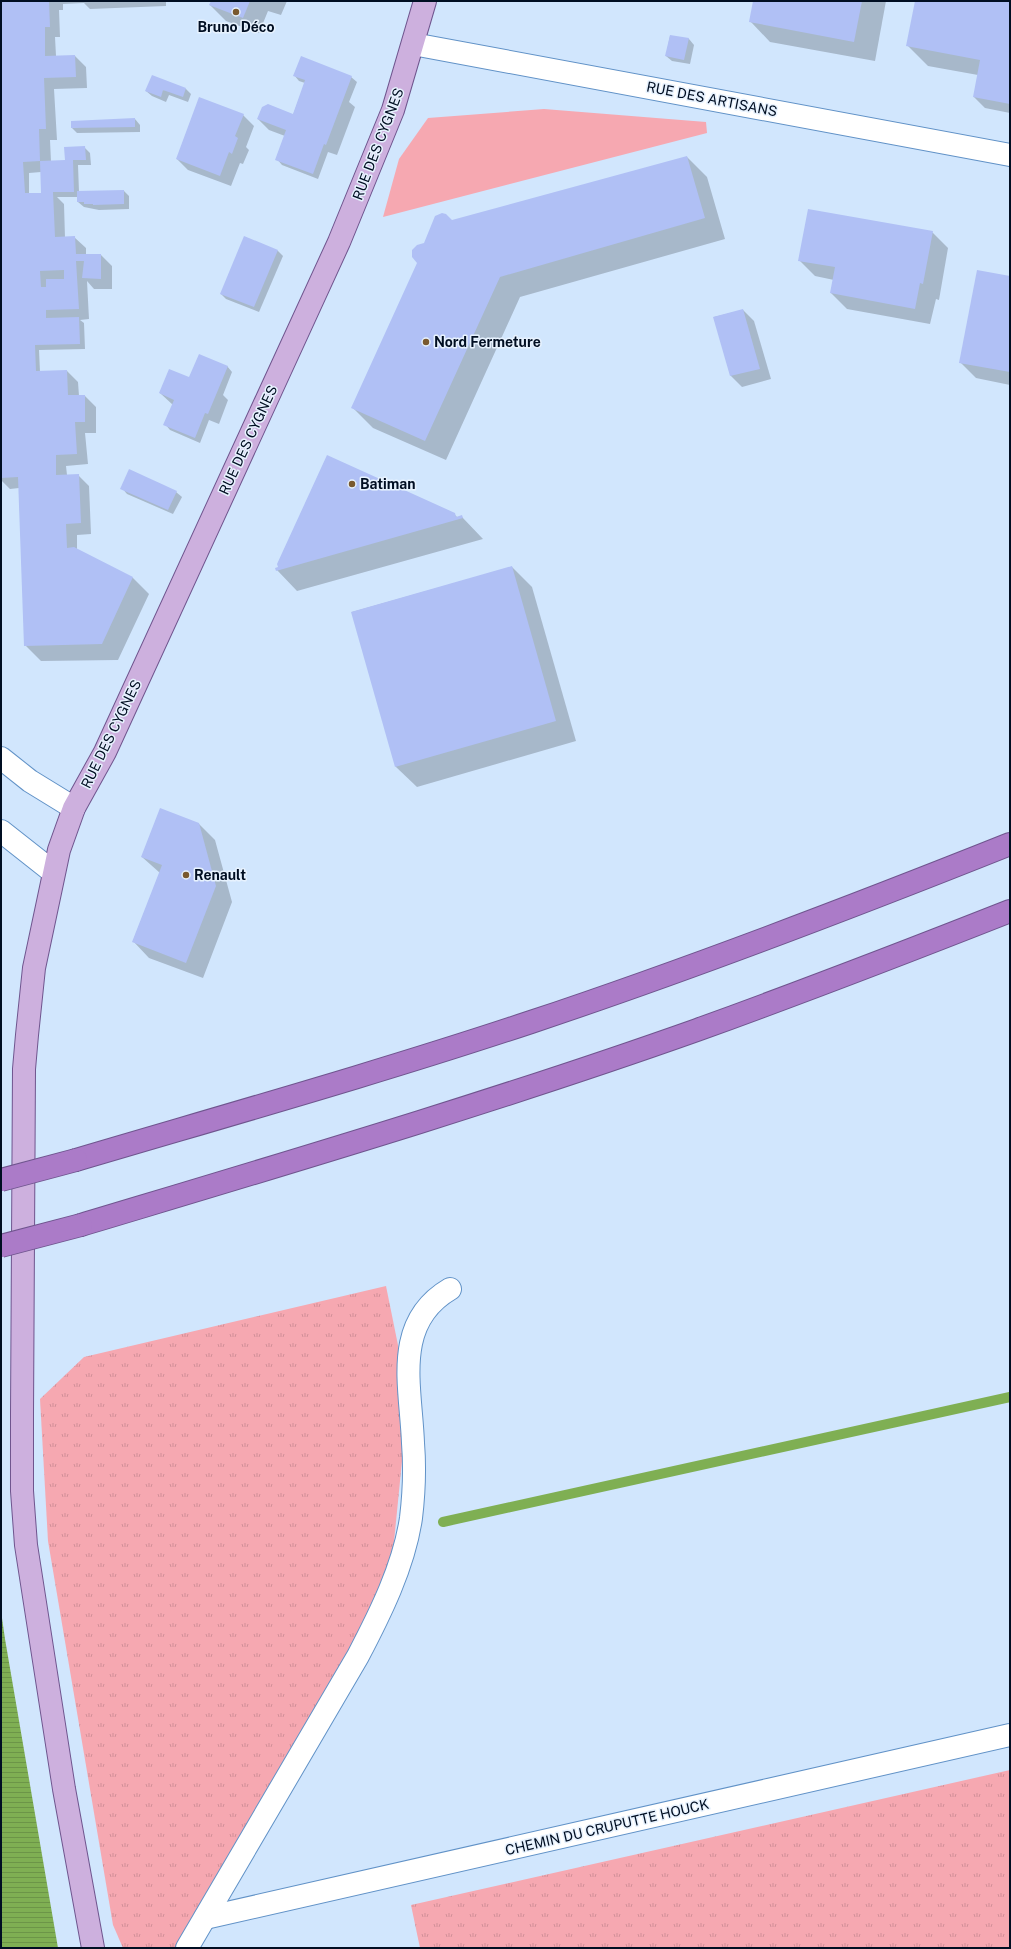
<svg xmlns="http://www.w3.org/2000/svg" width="1011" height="1949" font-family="'Public Sans',sans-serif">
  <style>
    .grass { fill: url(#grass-tufts) }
    .garden { fill: #f6a8b1 }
    .water { fill: url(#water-rules) }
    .shadow { fill: #0003; fill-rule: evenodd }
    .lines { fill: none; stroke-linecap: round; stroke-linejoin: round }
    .stream { stroke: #7faf53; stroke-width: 10 }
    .building { fill: #b0c0f5; fill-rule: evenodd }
    .minor-casing { stroke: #6192c7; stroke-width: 24 }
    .major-casing { stroke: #6f558e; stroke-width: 24 }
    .highway-casing { stroke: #6f558e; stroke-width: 24 }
    .minor { stroke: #fff; stroke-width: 22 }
    .major { stroke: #cdb0de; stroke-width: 22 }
    .highway { stroke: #ab7bc8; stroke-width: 22 }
    .highway-bridge-casing { stroke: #6f558e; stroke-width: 24; stroke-linecap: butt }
    .highway-bridge { stroke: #ab7bc8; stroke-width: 22 }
    .poi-dot { fill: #79592f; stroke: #e7f2fe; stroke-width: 1.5 }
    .labels { text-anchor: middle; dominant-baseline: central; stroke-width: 3; stroke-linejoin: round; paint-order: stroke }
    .poi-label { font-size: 14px; font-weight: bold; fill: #000e22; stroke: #e7f2fe; text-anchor: start }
    .street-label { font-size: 14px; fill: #000e22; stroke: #e7f2fe }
  </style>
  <defs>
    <pattern id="grass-tufts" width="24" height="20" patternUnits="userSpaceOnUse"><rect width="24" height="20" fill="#f6a8b1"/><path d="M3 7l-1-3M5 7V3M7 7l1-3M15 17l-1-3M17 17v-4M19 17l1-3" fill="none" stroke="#d18f98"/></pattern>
    <pattern id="water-rules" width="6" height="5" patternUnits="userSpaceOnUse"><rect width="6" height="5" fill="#7faf53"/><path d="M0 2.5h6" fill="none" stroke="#6c9548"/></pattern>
  </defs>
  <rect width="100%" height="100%" fill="#d1e6fd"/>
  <g class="grass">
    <path d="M386,1286L401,1360L404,1441L391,1572L377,1604L178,1948H123L113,1925L48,1541L40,1399L84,1357Z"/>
    <path d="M1010,1770V1948H420L411,1905Z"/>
  </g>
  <path class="garden" d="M544,109L706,122L707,133L383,217L399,159L428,118Z"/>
  <path class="water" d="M1,1611L5,1639L58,1948H1Z"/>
  <g class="shadow">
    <path d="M1,1H166V6L90,9L84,3L63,4V10H59L60,37H55L56,56H75L86,67L87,88L54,89L57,140H50L51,162L66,161L84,147L90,153L91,165H78L79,192L124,191L129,196V209L99,210L84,207L78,202V197H57L64,204L65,238L74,237L86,248V255H101L112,266V289H94L87,281L89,319L80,320L84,323L85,349L39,350L40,372L67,371L78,382L79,396H85L96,407V433H85L88,464L66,466L67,475H78L89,486L91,534L77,535V550L133,578L149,594L118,660L41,661L25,645L19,488L10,489L1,480ZM41,172L44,194H29V173Z"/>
    <path d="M212,1H287L281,15L268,11L259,33L226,21L210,5Z"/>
    <path d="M754,1H886L875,61L770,42L750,21Z"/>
    <path d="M916,1H1010V113L985,108L974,97L978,75L928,66L907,45Z"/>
    <path d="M670,36L689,39L694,45L690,64L672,61L666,56Z"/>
    <path d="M294,75L351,77L357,82L349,102L355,107L337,155L328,152L318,179L282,165L277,159L285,136L269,130L258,119L293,115L305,83L299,81Z"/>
    <path d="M186,89L191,94L188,102L169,95L166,102L152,96L146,91Z"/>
    <path d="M243,115L254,126L246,147L249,150L243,164L240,163L231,186L188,170L177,159Z"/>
    <path d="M135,119L140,125V132L77,133L72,128Z"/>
    <path d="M687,157L707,177L725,239L520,297L446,460L373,428L353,408L418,263L424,244L452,221Z"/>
    <path d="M932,232L948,248L939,300L936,299L930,324L847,309L831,293L834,280L815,276L799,260Z"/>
    <path d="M245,237L278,251L283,256L259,312L226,299L221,294Z"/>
    <path d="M1010,277V385L976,378L960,362Z"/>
    <path d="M743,310L754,321L771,379L742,387L731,376L714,317Z"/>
    <path d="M227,366L232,372L223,395L228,400L219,424L209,420L200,443L170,430L165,424L173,405L160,393L189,378Z"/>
    <path d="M122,488L176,492L182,497L173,514L127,494Z"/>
    <path d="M454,514L458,518L462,517L483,539L297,591L277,570Z"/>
    <path d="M512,567L532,587L576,741L417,787L396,767L352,612Z"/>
    <path d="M199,824L215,840L232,902L203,978L149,958L133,941L160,873L142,857Z"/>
  </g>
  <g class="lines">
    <path class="stream" d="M443,1522L1010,1397"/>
  </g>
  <g class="building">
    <path d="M1,1H49L50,27H45V56L75,55L76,77L44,78L46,129H39L40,161L23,162L25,193H41L40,161L65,160L64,147L85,146L86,160H73L74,192H53L55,237L75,236L76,254H101V279L82,278L84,261H76L79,309L46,310V318L79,317L80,344L35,345L36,371L67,370L68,395H85V422H75L77,454L56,455V475L79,474L81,523L66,524L67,548L74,547L133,577L102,644L24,646L18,477L1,478ZM64,270V279H46V287H41L40,271Z"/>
    <path d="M211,1H250L243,18L209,5Z"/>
    <path d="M753,1H862L854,42L749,22Z"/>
    <path d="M915,1H1010V104L973,97L980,60L906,46Z"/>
    <path d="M670,35L689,38L684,60L665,56Z"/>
    <path d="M301,56L352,76L326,145L324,144L313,174L275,160L286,130L257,119L262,107L268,104L293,114L305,80L293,76Z"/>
    <path d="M152,75L186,88L183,97L163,90L161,97L145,91Z"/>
    <path d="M199,97L244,114L235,136L238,138L232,154L229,152L220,176L176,159Z"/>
    <path d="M135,118V127L71,128V121Z"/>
    <path d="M687,156L705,218L500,277L425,441L351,408L417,263L412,257V250L417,245L424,243L435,216L442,213L446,214L452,220Z"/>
    <path d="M124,190V204L93,205V204H84V202H77V191Z"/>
    <path d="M808,209L933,231L923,284L920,283L915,309L830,293L835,267L798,261Z"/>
    <path d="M244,236L278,250L254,307L220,294Z"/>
    <path d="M977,270L1010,276V372L959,363Z"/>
    <path d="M743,309L760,369L730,376L713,317Z"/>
    <path d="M199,354L228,366L208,414L205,413L195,438L163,425L174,400L159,393L169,369L189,377Z"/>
    <path d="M327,455L455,513L456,517L462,515L463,518L276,571L275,568L278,567L277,564Z"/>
    <path d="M129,469L177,491L168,510L120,489Z"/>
    <path d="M512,566L556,721L395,767L351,612Z"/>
    <path d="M160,808L199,823L216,886L186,963L132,942L162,865L141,857Z"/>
  </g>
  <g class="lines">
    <defs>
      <g id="minor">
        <path d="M413,44L1010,155"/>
        <path d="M1,758L30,781L74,808"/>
        <path d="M1,831L53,872"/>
        <path d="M205,1918L1010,1735"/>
        <path d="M187,1948L358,1656C380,1614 404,1566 411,1518C414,1493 415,1468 413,1443C411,1387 392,1323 450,1289"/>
      </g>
      <path id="major" d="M93,1948L64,1789L26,1545L22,1491V1413L24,1069L27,1035L34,968L59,850L74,808L105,752L339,242L393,110L425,1"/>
      <g id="highway">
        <path d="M76,1160C228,1115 381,1072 531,1022C693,968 852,907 1010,844"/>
        <path d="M81,1225C287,1163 494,1102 697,1030C802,992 906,952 1010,911"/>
      </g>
    </defs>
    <use href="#minor" class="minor-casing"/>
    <use href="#major" class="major-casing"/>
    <use href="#highway" class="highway-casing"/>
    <use href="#minor" class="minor"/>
    <use href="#major" class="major"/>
    <use href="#highway" class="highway"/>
    <defs>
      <g id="highway-bridge">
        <path d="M1,1180L76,1160"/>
        <path d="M1,1246L81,1225"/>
      </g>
    </defs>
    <use href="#highway-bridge" class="highway-bridge-casing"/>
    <use href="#highway-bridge" class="highway-bridge"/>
  </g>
  <g class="poi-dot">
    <circle cx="236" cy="12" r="4"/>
    <circle cx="426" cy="342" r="4"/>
    <circle cx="352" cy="484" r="4"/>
    <circle cx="186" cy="875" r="4"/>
  </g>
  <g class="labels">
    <g class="poi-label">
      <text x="236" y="27" text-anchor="middle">Bruno Déco</text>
      <text x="434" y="342">Nord Fermeture</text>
      <text x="360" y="484">Batiman</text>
      <text x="194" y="875">Renault</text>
    </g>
    <g class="street-label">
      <text transform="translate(712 99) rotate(11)">RUE DES ARTISANS</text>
      <text transform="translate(378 144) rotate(-69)">RUE DES CYGNES</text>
      <text transform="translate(248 440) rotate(-65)">RUE DES CYGNES</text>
      <text transform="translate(111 734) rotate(-64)">RUE DES CYGNES</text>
      <text transform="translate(607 1827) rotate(-13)">CHEMIN DU CRUPUTTE HOUCK</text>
    </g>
  </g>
  <rect width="1011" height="1949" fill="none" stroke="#000e22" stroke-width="4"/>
</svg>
